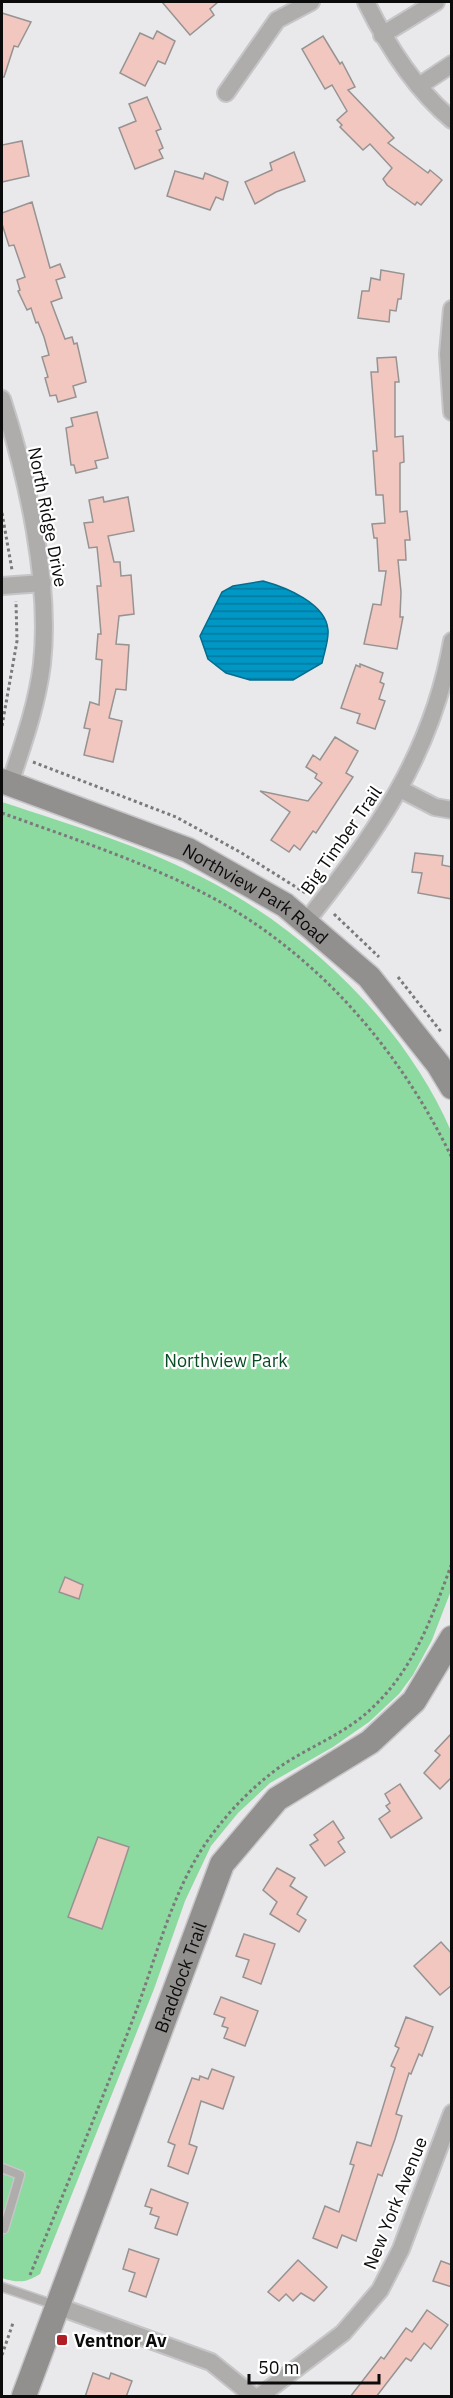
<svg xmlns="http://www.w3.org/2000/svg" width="453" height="2398" font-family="'IBM Plex Sans',sans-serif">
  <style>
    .green { fill: #8cda9f }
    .water { fill: url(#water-rules); stroke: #046d8e; stroke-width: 1.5 }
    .building { fill: #f2c7c0; stroke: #979393; stroke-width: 1.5 }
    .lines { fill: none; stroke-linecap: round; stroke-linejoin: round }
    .lane-casing { stroke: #c6c5c7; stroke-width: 11 }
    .street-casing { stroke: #c6c5c7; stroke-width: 20 }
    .secondary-casing { stroke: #c6c5c7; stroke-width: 27 }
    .path { stroke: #7a797b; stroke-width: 3; stroke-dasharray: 3 3; stroke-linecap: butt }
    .lane { stroke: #afadac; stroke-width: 8 }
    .street { stroke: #afadac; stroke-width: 16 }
    .secondary { stroke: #92908f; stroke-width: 24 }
    .poi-dot { fill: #b12026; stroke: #fff; stroke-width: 2 }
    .labels { text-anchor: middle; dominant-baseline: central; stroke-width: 4.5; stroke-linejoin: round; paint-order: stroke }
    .street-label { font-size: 18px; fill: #0c0b0c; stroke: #fff }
    .park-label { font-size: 18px; fill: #094c24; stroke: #fff }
    .poi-label { font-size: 18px; font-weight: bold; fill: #0c0b0c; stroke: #fff; text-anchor: start }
  </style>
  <defs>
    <pattern id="water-rules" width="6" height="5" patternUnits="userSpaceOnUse" patternTransform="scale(1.5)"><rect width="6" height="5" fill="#0097c5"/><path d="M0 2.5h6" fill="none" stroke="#01799e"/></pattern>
  </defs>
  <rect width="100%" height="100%" fill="#e9e8eb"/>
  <path class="green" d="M2,802C72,825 148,848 213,883C312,936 406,1027 451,1131L452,1588L432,1640L413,1675L399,1694L369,1722L333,1747L270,1783L238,1813L211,1846L185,1901L154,1989L40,2274C26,2283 18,2283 2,2278Z"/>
  <path class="water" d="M263,581C285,587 326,603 328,630C329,640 324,653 322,663L293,680H250L226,673L208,659L200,636L222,592L233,586Z"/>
  <g class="building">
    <path d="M162,2H218L210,9L214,15L190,35Z"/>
    <path d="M2,13L31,22L18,47L14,46L4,77H2Z"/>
    <path d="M157,31L175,41L165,64L158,61L145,86L120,73L140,33L153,39Z"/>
    <path d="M323,36L340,64L342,62L355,87L348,90L394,138L388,143L428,173L430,170L442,180L421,205L417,202L415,205L387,185L383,179L392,168L370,144L363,150L340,127L342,125L337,120L347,111L332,85L325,89L302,49Z"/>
    <path d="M147,97L161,129L156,131L163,148L159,150L163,158L135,169L119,128L136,121L129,104Z"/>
    <path d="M22,141L29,176L2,182V145Z"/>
    <path d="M294,152L305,181L276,192L255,204L245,182L272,170L270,163Z"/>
    <path d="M175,171L203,179L205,173L228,182L223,200L216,197L210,210L167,196Z"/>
    <path d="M32,202L50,268L60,264L65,277L56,280L62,298L51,302L65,339L72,337L74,344L77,343L86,382L73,386L76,397L58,402L56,395L50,396L45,378L48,377L42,357L49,355L44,337L38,322L36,323L31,308L27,310L18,291L20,290L17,280L25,277L14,245L9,246L2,224V213Z"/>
    <path d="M381,270L404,274L401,299H398L396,311L390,310L389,322L358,318L362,291H369L371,278L380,280Z"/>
    <path d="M396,357L399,382H395V437L403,436L404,462L400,463V512L407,511L410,540H405L406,560H398L401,592L400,617H403L397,649L364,644L373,604L381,605L386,571H379L377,538H374L372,524L385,523L383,495H376L373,451H377L371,372H378L377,358Z"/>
    <path d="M97,412L108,458L95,461L97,468L76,473L74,465H71L66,428L73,426L71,418Z"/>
    <path d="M103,497L104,502L128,497L134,531L108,536L114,562H120L121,576L131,575L134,614L119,616L116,644L129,645L126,690L116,689L109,718L122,721L113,762L84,755L90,729L84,728L90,702L99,705L102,660L96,659L98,634H101L97,586H101L97,547L89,548L84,523L93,522L89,500Z"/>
    <path d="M360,664L383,673L380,682L384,684L379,699L385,701L375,729L357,723L360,714L341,708L356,665L360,667Z"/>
    <path d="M335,737L358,751L346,773L353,777L316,833L313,831L300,850L294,845L289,852L271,840L290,812L260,791L308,801L322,783L315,778L317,774L306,767L313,755L320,760Z"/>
    <path d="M415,853L443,856L442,865L452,867V899L418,893L422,873L412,872Z"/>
    <path d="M65,1577L83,1585L79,1599L59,1592Z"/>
    <path d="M452,1733V1777L440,1789L424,1773L440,1755L435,1751Z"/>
    <path d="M400,1784L422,1818L391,1838L379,1819L390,1811L386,1806L390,1803L385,1794Z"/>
    <path d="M333,1821L344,1838L338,1842L345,1852L325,1866L310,1845L318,1840L314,1835Z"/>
    <path d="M98,1837L129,1847L102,1929L68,1917Z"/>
    <path d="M277,1868L295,1878L290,1886L307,1897L297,1914L306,1920L299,1932L270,1914L277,1902L263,1890Z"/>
    <path d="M244,1934L275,1944L261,1984L243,1977L249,1960L236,1956Z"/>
    <path d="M441,1942L452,1954V1985L440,1995L414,1966Z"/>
    <path d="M221,1997L258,2011L245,2046L224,2038L228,2028L222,2026L225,2018L214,2014Z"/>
    <path d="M406,2017L433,2027L422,2056L419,2054L411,2074L409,2073L396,2114L402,2116L395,2139L382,2176L378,2174L356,2241L342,2235L337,2248L313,2238L325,2206L339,2212L354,2165L350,2164L357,2142L371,2146L395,2068L391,2066L399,2048L395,2046Z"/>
    <path d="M212,2069L234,2077L223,2109L201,2101L189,2144L197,2147L188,2174L168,2166L175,2145L168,2142L192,2078L199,2080L200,2076L208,2079Z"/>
    <path d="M151,2189L188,2203L177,2235L155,2228L159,2217L150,2214L152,2208L145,2206Z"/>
    <path d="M129,2249L159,2259L146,2297L129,2291L135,2273L123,2269Z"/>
    <path d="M298,2260L327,2287L314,2301L301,2293L293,2301L286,2294L279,2301L268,2292Z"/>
    <path d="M441,2261L452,2265V2287L433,2281Z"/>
    <path d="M427,2310L448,2325L431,2349L424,2343L411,2361L406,2358L376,2397H350L381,2357L384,2359L406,2328L412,2332Z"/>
    <path d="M93,2373L109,2379L111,2373L132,2381L126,2397H85Z"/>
  </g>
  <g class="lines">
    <defs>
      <g id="lane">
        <path d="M2,2168L20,2175L4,2229L2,2228"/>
        <path d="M2,2287L55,2305"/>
      </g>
      <g id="street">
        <path d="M366,2C387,45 414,88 452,120"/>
        <path d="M382,35L436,2"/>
        <path d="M419,86L452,64"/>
        <path d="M226,93L277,20L311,2"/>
        <path d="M452,309L448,354L452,412"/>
        <path d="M2,399C27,476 51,583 42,664C37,705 23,744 10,783"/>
        <path d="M2,586L43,583"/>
        <path d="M400,789L435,807L452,810"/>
        <path d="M305,923C375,834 432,756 452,641"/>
        <path d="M57,2306L211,2362L253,2396"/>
        <path d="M260,2396L343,2333L380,2290L401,2249L452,2113"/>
      </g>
      <g id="secondary">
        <path id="s1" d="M2,781L188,850L285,905L369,977L438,1064L452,1087"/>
        <path id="s2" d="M24,2396L222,1864L277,1799L370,1742L414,1701L452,1638"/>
      </g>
    </defs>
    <use href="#lane" class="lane-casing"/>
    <use href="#street" class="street-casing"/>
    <use href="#secondary" class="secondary-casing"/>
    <g class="path">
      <path d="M2,513L12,570"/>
      <path d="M2,726L17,641L16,601"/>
      <path d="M33,762L176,817L240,852L307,894"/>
      <path d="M2,813C71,838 148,863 213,898C319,956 399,1049 452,1158"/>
      <path d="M334,914L379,957"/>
      <path d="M398,977L442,1033"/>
      <path d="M30,2275C65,2190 100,2105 133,2019C156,1960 171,1892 208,1840C229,1811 252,1787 281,1766C306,1749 334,1738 358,1720C411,1679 430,1622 452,1563"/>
      <path d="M2,2355L13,2323"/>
    </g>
    <use href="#lane" class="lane"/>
    <use href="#street" class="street"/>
    <use href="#secondary" class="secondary"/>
  </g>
  <rect class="poi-dot" x="56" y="2334" width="12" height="12" rx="3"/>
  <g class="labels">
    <g class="street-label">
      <text transform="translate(48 517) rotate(79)">North Ridge Drive</text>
      <text transform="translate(341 840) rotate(-55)">Big Timber Trail</text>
      <text stroke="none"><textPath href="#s1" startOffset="279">Northview Park Road</textPath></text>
      <text stroke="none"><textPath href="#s2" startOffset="447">Braddock Trail</textPath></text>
      <text transform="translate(395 2203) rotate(-68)">New York Avenue</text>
    </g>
    <g class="park-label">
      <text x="226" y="1360">Northview Park</text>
    </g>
    <g class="poi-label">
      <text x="74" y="2340">Ventnor Av</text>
    </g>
  </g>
  <rect width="453" height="2398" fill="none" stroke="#0c0b0c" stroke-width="6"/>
  <path d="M249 2374v9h130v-9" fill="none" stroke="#0c0b0c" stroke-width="3"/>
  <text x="258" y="2374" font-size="18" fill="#0c0b0c" stroke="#ffffff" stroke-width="4.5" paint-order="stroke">50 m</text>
</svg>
